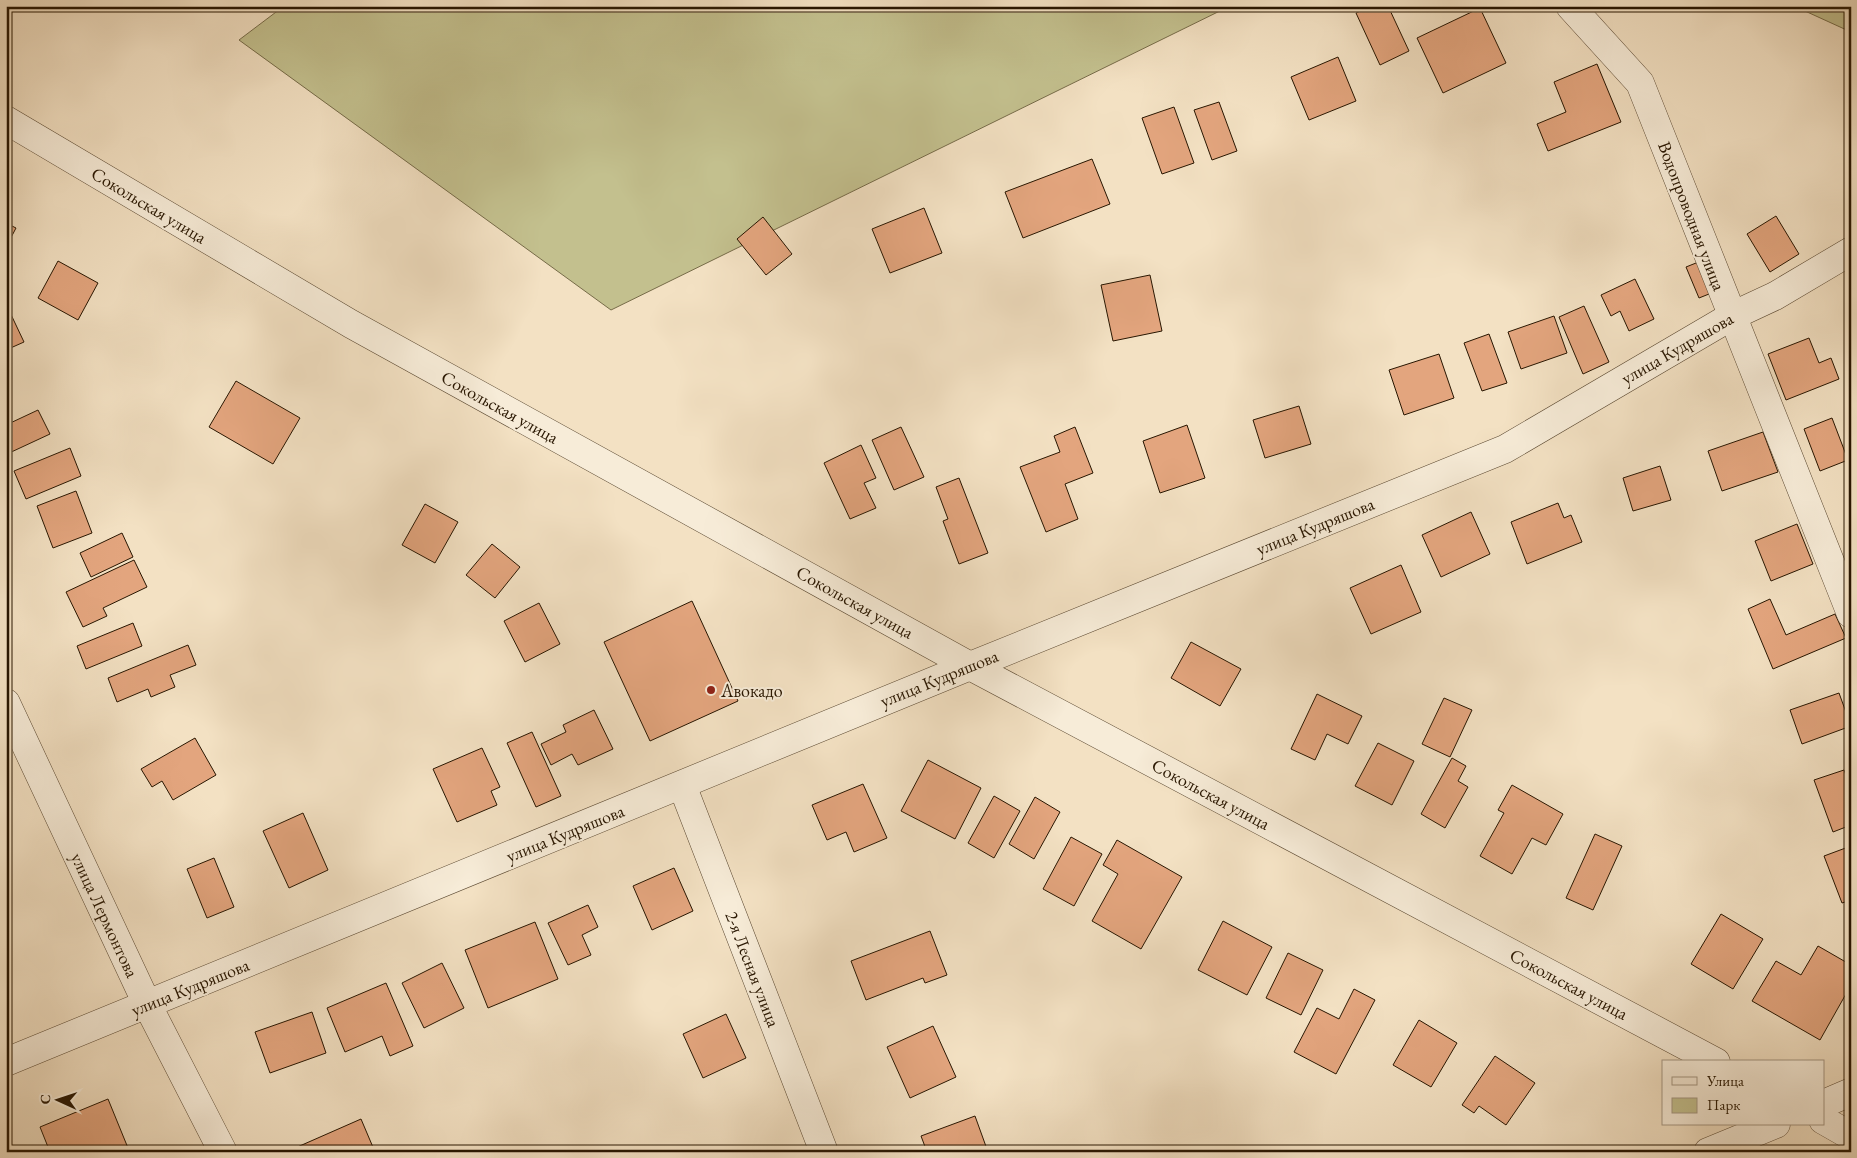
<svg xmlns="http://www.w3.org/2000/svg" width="1857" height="1158" font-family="'EB Garamond',serif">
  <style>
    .green { fill: #c3c08e; stroke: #766b48 }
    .building { fill: #e3a57e; stroke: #281601 }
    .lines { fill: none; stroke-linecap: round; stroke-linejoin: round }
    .minor-casing { stroke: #5b4932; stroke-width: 29 }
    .tertiary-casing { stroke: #5b4932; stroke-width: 29 }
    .minor { stroke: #f7ecd8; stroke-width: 28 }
    .tertiary { stroke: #f7ecd8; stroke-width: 28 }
    .poi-dot { fill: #8f2418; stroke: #f7ecd8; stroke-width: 2 }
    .labels { text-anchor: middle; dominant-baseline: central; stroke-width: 4; stroke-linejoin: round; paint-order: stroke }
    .street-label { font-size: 18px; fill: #281601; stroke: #f7ecd8 }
    .poi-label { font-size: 18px; fill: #281601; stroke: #f7ecd8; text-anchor: start }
  </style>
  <rect width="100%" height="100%" fill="#f3e1c3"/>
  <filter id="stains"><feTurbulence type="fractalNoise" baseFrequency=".004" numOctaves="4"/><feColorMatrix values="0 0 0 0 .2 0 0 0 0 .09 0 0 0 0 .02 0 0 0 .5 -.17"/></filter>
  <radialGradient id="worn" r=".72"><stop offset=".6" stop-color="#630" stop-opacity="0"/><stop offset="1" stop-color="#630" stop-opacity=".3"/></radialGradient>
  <g class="green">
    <path d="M284,6H1230L611,310L239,40Z"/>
    <path d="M1794,6H1851V32Z"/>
  </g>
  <g class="building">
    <path d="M1371,6H1388L1409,51L1380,65L1356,13Z"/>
    <path d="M1480,8L1506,63L1443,93L1417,38Z"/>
    <path d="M1338,57L1356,101L1309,120L1291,77Z"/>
    <path d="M1597,64L1621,122L1548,151L1537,124L1566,112L1554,82Z"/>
    <path d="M1219,102L1237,151L1212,160L1194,110Z"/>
    <path d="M1174,107L1194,163L1162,174L1142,118Z"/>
    <path d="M1092,159L1110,204L1023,238L1005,192Z"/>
    <path d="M924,208L942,253L890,273L872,229Z"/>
    <path d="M1776,216L1799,254L1770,272L1747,234Z"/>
    <path d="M763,217L792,254L766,275L737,239Z"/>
    <path d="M6,223L16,228L6,247Z"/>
    <path d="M1706,259L1719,290L1699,298L1686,267Z"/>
    <path d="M58,261L98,283L78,320L38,298Z"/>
    <path d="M1150,275L1162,331L1113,341L1101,285Z"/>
    <path d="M1635,279L1654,319L1629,331L1620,311L1611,316L1601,295Z"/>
    <path d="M6,304L24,342L6,350Z"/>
    <path d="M1584,306L1609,362L1583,374L1559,317Z"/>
    <path d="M1554,316L1567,353L1521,369L1508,332Z"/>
    <path d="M1489,334L1507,383L1482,391L1464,343Z"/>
    <path d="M1809,338L1819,363L1831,358L1839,379L1786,400L1768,354Z"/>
    <path d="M1439,354L1454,398L1404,415L1389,370Z"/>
    <path d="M236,381L300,418L273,464L209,427Z"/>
    <path d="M1299,406L1311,444L1265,458L1253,420Z"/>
    <path d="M38,410L50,434L7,454L6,425Z"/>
    <path d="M1832,418L1848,460L1820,471L1804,429Z"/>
    <path d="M1187,425L1205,478L1160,493L1143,441Z"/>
    <path d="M901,427L924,477L894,490L872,440Z"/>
    <path d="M1075,427L1093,473L1065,484L1078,519L1046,532L1020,467L1060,452L1054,436Z"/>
    <path d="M1763,432L1778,472L1722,491L1708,451Z"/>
    <path d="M861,445L876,478L864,483L876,508L850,519L824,463Z"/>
    <path d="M70,448L81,476L26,499L14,471Z"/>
    <path d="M1660,466L1671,500L1633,511L1623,478Z"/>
    <path d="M959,478L988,553L959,564L943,521L948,519L936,487Z"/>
    <path d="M76,491L92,533L53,548L37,506Z"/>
    <path d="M1558,503L1564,518L1571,515L1582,542L1527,564L1511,522Z"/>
    <path d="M425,504L458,522L435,563L402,545Z"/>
    <path d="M1471,512L1490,554L1441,577L1422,535Z"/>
    <path d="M1797,524L1813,564L1771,581L1755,541Z"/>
    <path d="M122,533L133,557L91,577L80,553Z"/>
    <path d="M492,544L520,567L495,598L466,575Z"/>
    <path d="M134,560L147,587L103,608L107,616L83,627L66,592Z"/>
    <path d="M1401,565L1421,612L1371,634L1350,588Z"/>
    <path d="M1770,599L1786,635L1835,614L1846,638L1773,669L1748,609Z"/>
    <path d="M692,601L738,701L650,741L604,642Z"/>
    <path d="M539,603L560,644L525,662L504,621Z"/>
    <path d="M133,623L142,646L86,669L77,646Z"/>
    <path d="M1191,642L1241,669L1220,706L1171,678Z"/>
    <path d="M188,645L196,665L170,675L175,687L151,697L148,689L117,702L108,678Z"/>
    <path d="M1839,693L1851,726L1802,744L1790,710Z"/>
    <path d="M1317,694L1362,716L1348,744L1327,734L1315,760L1291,749Z"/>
    <path d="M1444,698L1472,710L1450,757L1422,744Z"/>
    <path d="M594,710L613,749L578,765L572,754L551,765L541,744L566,732L563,725Z"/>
    <path d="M532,732L561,796L536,807L507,743Z"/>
    <path d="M195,738L216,775L173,800L162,781L152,787L141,769Z"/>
    <path d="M1378,743L1414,761L1392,805L1355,786Z"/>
    <path d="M482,748L500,787L491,791L497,805L457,822L433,769Z"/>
    <path d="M1452,758L1466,766L1458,781L1468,787L1445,828L1421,814Z"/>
    <path d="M928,760L981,788L955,839L901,811Z"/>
    <path d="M1844,770L1848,780L1851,779V825L1833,832L1814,780Z"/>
    <path d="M863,784L887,838L854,852L846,832L827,840L812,805Z"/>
    <path d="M1512,785L1563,814L1546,845L1532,838L1512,874L1480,856L1504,813L1498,810Z"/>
    <path d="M994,796L1020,811L994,858L968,843Z"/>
    <path d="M1035,797L1060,812L1034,859L1009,844Z"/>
    <path d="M303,813L328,870L289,888L263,831Z"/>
    <path d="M1595,834L1622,846L1593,910L1566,898Z"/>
    <path d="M1071,837L1102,854L1074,906L1043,889Z"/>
    <path d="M1117,840L1182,877L1141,949L1092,921L1118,874L1103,865Z"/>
    <path d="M1851,846V900L1842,903L1824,856Z"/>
    <path d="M214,858L234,907L207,918L187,869Z"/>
    <path d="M674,868L693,911L652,930L633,886Z"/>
    <path d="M588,905L598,927L582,935L591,955L568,965L548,923Z"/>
    <path d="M1721,914L1763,939L1733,989L1691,964Z"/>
    <path d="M1223,921L1272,947L1247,995L1198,970Z"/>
    <path d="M535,922L558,979L488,1008L465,950Z"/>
    <path d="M930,931L947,975L925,983L923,978L866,1000L851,961Z"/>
    <path d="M1818,946L1851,965V985L1820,1040L1752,1001L1776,961L1801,975Z"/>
    <path d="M1288,953L1323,970L1301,1015L1266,998Z"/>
    <path d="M442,963L464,1008L424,1028L402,983Z"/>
    <path d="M386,983L413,1046L390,1056L382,1036L345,1052L327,1008Z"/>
    <path d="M1354,989L1375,1000L1336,1074L1294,1052L1317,1008L1339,1019Z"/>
    <path d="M312,1012L326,1053L270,1073L255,1032Z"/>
    <path d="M726,1014L746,1058L703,1078L683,1034Z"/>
    <path d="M1419,1020L1457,1043L1431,1087L1393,1065Z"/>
    <path d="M933,1026L956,1077L910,1098L887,1047Z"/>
    <path d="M1495,1056L1535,1083L1506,1125L1479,1106L1474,1113L1462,1105Z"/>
    <path d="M108,1099L128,1148L118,1152H50L40,1127Z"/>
    <path d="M975,1116L988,1152H927L921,1136Z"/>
    <path d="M361,1119L375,1152H286Z"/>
  </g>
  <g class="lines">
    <defs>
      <g id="minor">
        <path d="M1570,6L1640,83L1851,614"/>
        <path d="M970,666L1505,449L1732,316L1775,296L1851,251"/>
        <path d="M6,703L147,1004L223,1152"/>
        <path d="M682,785L824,1152"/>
        <path d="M1823,1104L1851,1092"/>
        <path d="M1708,1152L1776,1124"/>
      </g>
      <g id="tertiary">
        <path d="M6,120L351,324L970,666L1716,1062"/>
        <path d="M6,1062L970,666"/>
        <path d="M1823,1120L1851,1136"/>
      </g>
    </defs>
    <use href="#minor" class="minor-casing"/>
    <use href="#tertiary" class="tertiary-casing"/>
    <use href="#minor" class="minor"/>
    <use href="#tertiary" class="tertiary"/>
  </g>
  <circle class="poi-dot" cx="711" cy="690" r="5"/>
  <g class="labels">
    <g class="street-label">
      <text transform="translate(149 205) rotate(31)">Сокольская улица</text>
      <text transform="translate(1692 216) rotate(69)">Водопроводная улица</text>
      <text transform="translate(1677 348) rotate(-30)">улица Кудряшова</text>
      <text transform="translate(500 407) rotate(29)">Сокольская улица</text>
      <text transform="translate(1315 526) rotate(-22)">улица Кудряшова</text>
      <text transform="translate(855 602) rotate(29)">Сокольская улица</text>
      <text transform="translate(939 678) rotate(-22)">улица Кудряшова</text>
      <text transform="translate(1211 794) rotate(28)">Сокольская улица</text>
      <text transform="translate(565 833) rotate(-22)">улица Кудряшова</text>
      <text transform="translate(105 915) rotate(65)">улица Лермонтова</text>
      <text transform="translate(753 969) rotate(69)">2-я Лесная улица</text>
      <text transform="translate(1569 984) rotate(28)">Сокольская улица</text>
      <text transform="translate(190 987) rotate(-22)">улица Кудряшова</text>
    </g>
    <g class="poi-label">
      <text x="721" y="690">Авокадо</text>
    </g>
  </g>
  <rect width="1857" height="1158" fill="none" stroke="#f3e1c3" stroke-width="25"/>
  <rect x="8" y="8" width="1842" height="1143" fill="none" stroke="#281601" stroke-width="2.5"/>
  <rect x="12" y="12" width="1832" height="1133" fill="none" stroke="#281601"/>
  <rect x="1662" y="1060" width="162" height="65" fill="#f7ecd8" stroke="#a49682"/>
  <rect x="1672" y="1077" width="25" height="8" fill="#f7ecd8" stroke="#a49682"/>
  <text x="1707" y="1086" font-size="15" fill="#281601">Улица</text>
  <rect x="1672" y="1098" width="25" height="15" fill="#c3c08e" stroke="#a49682"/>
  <text x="1707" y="1110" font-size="15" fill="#281601">Парк</text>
  <g transform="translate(58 1100) rotate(273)" stroke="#f7ecd8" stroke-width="4" paint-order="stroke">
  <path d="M0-4L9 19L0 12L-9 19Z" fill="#281601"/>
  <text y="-8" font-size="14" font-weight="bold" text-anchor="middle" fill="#281601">С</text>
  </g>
  <rect width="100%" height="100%" filter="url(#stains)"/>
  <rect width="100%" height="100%" fill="url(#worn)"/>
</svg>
